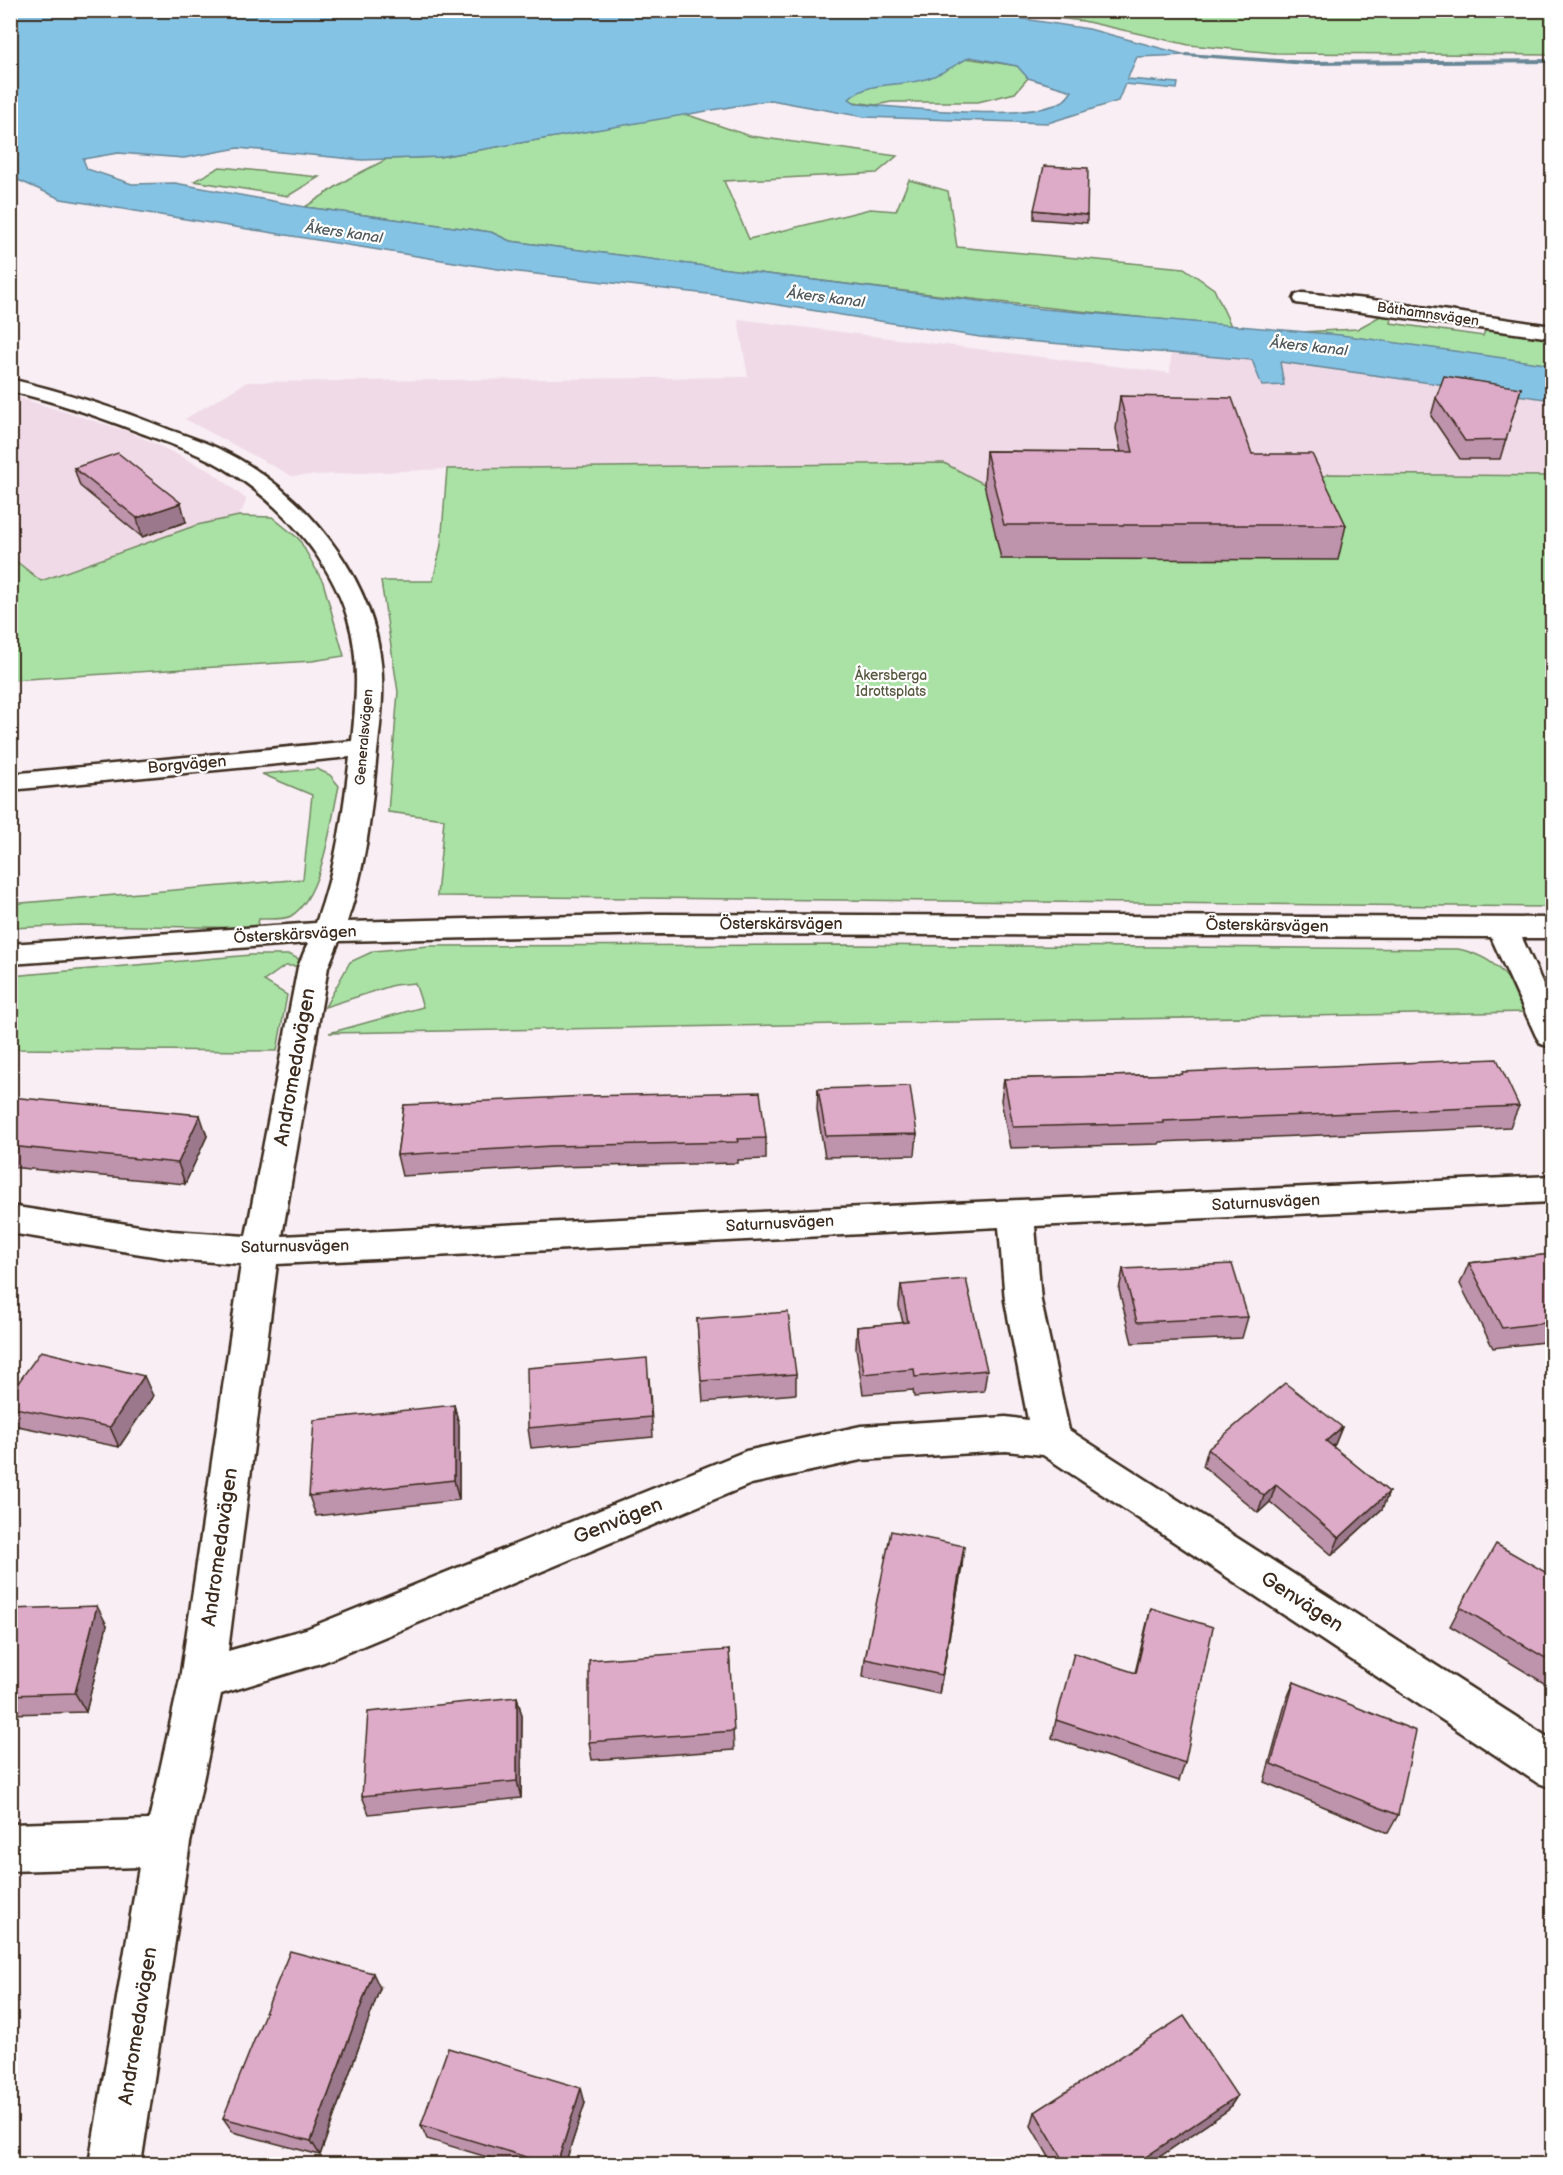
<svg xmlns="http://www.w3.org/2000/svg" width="1563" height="2175" font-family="'Balsamiq Sans',sans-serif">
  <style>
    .built { fill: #f0dae7 }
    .green { fill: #aae2a5; stroke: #728662; stroke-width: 1.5 }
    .water { fill: #85c3e5; stroke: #678695; stroke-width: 1.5; fill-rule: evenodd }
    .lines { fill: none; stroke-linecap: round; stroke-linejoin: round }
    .stream { fill: #678695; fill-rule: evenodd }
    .street-casing { stroke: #3b2a1e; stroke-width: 5 }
    .street { fill: #fff; fill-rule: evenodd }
    .wall { fill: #be93ac; stroke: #3b2a1e; stroke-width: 1.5 }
    .shaded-wall { fill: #9b788c; stroke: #3b2a1e; stroke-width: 1.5 }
    .building { fill: #ddabc8; stroke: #3b2a1e; stroke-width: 1.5 }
    .labels { text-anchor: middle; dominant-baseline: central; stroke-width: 4.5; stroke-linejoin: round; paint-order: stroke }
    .far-street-label { font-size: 14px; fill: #3b2a1e; stroke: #fff }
    .far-park-label { font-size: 14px; fill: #575840; stroke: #fff }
    .far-water-label { font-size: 15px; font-style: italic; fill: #51585a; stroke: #fff }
    .street-label { font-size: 16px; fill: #3b2a1e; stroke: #fff }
    .near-street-label { font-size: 20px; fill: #3b2a1e; stroke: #fff }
  </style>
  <rect width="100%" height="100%" fill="#f8eef4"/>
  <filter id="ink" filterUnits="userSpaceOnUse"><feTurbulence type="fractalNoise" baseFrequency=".0167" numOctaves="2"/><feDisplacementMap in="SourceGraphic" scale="12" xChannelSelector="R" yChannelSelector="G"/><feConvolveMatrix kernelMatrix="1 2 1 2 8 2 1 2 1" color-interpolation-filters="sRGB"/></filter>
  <g filter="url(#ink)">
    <g class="built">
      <path d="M738,319L1170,373L1171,354L1252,360L1263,386L1279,362L1552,400V476L1328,474L1305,488L984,484L943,463L447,469L292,476L185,419L247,382L748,377Z"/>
      <path d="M10,395L130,432L158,445L212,472L246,499L245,504L239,516L197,525L40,581L11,557Z"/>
    </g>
    <g class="green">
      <path d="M993,11H1552V55L1275,53L1189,45L1083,21Z"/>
      <path d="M906,49L1018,66L1028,78L1015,93L978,102H891L876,105L839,100Z"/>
      <path d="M685,114L750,136L897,156L877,173L724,181L749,239L870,209L896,211L909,180L948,191L957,247L1184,268L1214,289L1231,326C990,304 750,272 510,241L491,232L305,207L348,179L387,159L439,157Z"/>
      <path d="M220,167L319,177L288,196L194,181Z"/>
      <path d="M1386,313L1393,314L1391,323L1483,336L1486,328L1552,337V365L1301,332L1357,329Z"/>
      <path d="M944,463L984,484L1305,488L1328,474L1552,476V907L437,896L444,819L388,812L398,692L381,581H433L441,545L447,469Z"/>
      <path d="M239,516L272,517L299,539L323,582L344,656L312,661L11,680V557L41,581L197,525Z"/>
      <path d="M317,769L330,775L339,786C331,820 323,896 291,916C284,920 268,919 259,919L257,928L80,925L11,928L10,904L303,879L312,795L262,774Z"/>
      <path d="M842,945L1458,949C1497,957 1511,979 1529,1012L329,1033L423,1007L415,983L394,985L325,1007L350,962L374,951L429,946Z"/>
      <path d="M251,955H290L303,961L302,966H285L264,981L287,995L277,1051L11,1049V976Z"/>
    </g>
    <path class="water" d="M965,10L1089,29L1186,55L1137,57L1127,79L1178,83L1177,89L1125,84L1118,101L1048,123L864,117L771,100L439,157L362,160L238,148L184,158L118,153L83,159L87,169L132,184L175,183L305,207L491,232L510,241L1032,308L1341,335L1552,365V400L1280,362L1284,385L1262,386L1252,360L980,337L716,295L510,271L61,199L11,177L10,11ZM970,57L1017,66L1028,78L1072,91C1070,94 1066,99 1063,101C1028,123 901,107 857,104L849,99C871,79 902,88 929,78C943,73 957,64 970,57Z"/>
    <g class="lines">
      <path class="stream" d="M1186,53L1307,61L1552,59V63L1307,65L1184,56Z"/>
      <defs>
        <g id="street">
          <path d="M1303,293L1366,299L1552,326V338L1296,303L1294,299L1296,295Z"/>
          <path d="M10,379C65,392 118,409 170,430C193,438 216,446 237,458C305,497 366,570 379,649C386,686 380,725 376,762C371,817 365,869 347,922L659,914L1552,918V938H1522L1552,1004V1047L1541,1044L1536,1036L1491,937L659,934L339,941L328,967L282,1236L819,1209L1552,1176V1202L1035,1226L1041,1301L1069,1430L1552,1740V1788L1536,1782L1043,1455L1006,1451L861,1460L751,1484L324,1662L221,1694L190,1843L141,2164H89L139,1867L10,1871V1824L149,1820L180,1679L241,1264L172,1259L10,1233V1206L172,1231L246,1236L298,967L308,943L10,964V944L316,923C336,869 343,815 350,757L10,790V774L352,741C356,701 360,659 348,619C329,556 279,502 224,468C197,452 165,442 136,431C95,415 53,401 10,391ZM999,1227L1005,1301L1028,1420L1006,1417L861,1426L746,1451L306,1629L228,1651L277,1264Z"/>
        </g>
      </defs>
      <use href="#street" class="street-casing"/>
      <use href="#street" class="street"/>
    </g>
    <g class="wall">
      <path d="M1034,210L1087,215V223L1034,219Z"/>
      <path d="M1521,388L1500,459H1460L1431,416L1436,398Z"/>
      <path d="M1120,396L1252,454L1346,525L1338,560L1001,559L984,484L986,451L1121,452L1116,429Z"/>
      <path d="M74,468L186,522L142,537L80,486Z"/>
      <path d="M1182,1072L1519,1106L1510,1127L1160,1142L1159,1144L1010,1148L1001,1100L1004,1079L1181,1074Z"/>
      <path d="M818,1089L917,1134L915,1155L825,1157L817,1110Z"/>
      <path d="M10,1097L207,1136L185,1184L10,1167Z"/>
      <path d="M404,1105L766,1138V1159L738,1160V1163L554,1167L402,1176L397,1155Z"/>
      <path d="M1552,1254V1341L1493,1348L1460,1284L1469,1263Z"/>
      <path d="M1123,1269L1248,1317L1242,1338L1132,1343L1119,1290Z"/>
      <path d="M901,1285L987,1370L984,1391L914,1397L913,1390L863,1394L856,1348L857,1327L903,1323L899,1306Z"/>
      <path d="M697,1319L796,1374V1394L703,1402Z"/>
      <path d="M649,1378L653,1437L531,1448L528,1428Z"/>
      <path d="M10,1394L153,1396L119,1447L13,1425L10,1420Z"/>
      <path d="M454,1405L459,1425V1500L316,1516L309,1496Z"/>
      <path d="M1342,1427L1335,1444L1333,1447L1389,1492L1382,1509L1332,1555L1270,1502L1258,1513L1203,1466L1208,1449Z"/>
      <path d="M962,1566L939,1694L863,1677L865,1659Z"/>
      <path d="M1552,1576V1688L1450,1626L1460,1607Z"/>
      <path d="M1151,1608L1185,1763L1179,1781L1052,1738L1056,1720L1135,1673L1146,1627Z"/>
      <path d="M10,1609L107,1625L86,1712L10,1714Z"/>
      <path d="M729,1650L734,1750L592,1760L589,1742Z"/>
      <path d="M1294,1682L1398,1815L1388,1833L1264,1782L1286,1701Z"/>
      <path d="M517,1697L522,1716L521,1798L369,1814L362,1796Z"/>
      <path d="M380,1988L320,2155L233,2132L223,2118Z"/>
      <path d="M1237,2096L1228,2110L1149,2164H1053L1031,2126L1035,2112Z"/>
      <path d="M585,2103L565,2164H510L427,2139L421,2125Z"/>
    </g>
    <g class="shaded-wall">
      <path d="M181,503L186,522L142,537L137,518Z"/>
      <path d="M200,1115L207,1136L185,1184L178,1163Z"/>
      <path d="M144,1376L153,1396L119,1447L110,1427Z"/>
      <path d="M454,1405L459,1425V1500L454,1480Z"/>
      <path d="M1342,1427L1335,1444L1319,1459L1326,1441Z"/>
      <path d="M1276,1485L1270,1502L1258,1513L1264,1496Z"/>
      <path d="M1389,1492L1382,1509L1332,1555L1339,1538Z"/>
      <path d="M964,1546L962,1566L939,1694L942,1675Z"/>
      <path d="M97,1606L107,1625L86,1712L75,1693Z"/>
      <path d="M517,1697L522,1716L521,1798L517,1781Z"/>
      <path d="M373,1973L380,1988L320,2155L311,2141Z"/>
      <path d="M581,2088L585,2103L565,2164H557Z"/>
      <path d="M1237,2096L1228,2110L1149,2164H1135Z"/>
    </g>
    <g class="building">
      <path d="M1044,166L1088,168L1087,215L1034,210Z"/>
      <path d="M1444,376L1521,388L1506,440L1465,441L1436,398Z"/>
      <path d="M1120,396L1232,398L1252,454H1312L1346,525H1004L986,451L1133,452Z"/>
      <path d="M118,453L181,503L137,518L74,468Z"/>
      <path d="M1497,1059L1519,1106L1163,1121L1164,1123L1013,1127L1004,1079L1182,1074V1072Z"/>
      <path d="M910,1086L917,1134L826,1136L818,1089Z"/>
      <path d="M760,1092L766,1138L737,1139L738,1142L551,1146L397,1155L404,1105L586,1096Z"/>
      <path d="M10,1097L200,1115L178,1163L10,1146Z"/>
      <path d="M1552,1254V1322L1502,1328L1469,1263Z"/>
      <path d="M1232,1264L1248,1317L1137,1322L1123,1269Z"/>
      <path d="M966,1279L987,1370L915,1377L914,1369L864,1374L857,1327L908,1322L901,1285Z"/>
      <path d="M788,1312L796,1374L701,1381L697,1319Z"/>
      <path d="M41,1351L144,1376L110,1427L10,1407V1394Z"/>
      <path d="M647,1358L651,1417L528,1428L527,1368Z"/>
      <path d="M1285,1383L1342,1427L1326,1441L1389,1492L1339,1538L1276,1485L1264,1496L1208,1449Z"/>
      <path d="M454,1405V1480L309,1496L314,1420Z"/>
      <path d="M891,1531L964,1546L942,1675L865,1659Z"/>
      <path d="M1496,1544L1552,1576V1662L1460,1607Z"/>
      <path d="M97,1606L75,1693L10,1695V1609Z"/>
      <path d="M1151,1608L1213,1627L1185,1763L1056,1720L1074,1653L1136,1673Z"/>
      <path d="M729,1650L734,1731L589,1742V1660Z"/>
      <path d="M1294,1682L1416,1731L1398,1815L1271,1764Z"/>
      <path d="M517,1697V1781L362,1796L368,1712Z"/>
      <path d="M290,1951L373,1973L311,2141L223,2118Z"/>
      <path d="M1184,2016L1237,2096L1135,2164H1066L1035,2112Z"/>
      <path d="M448,2048L581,2088L557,2164H549L421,2125Z"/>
    </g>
  </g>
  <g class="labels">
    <g class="far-street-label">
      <text transform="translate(1428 314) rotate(8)">Båthamnsvägen</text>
      <text transform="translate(364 737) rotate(-85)">Generalsvägen</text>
    </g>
    <g class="far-park-label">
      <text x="891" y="675">Åkersberga<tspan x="891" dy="16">Idrottsplats</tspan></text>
    </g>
    <g class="far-water-label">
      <text transform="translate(344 233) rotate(8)">Åkers kanal</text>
      <text transform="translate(826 298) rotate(7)">Åkers kanal</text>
      <text transform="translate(1309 347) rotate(6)">Åkers kanal</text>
    </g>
    <g class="street-label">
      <text transform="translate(187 765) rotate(-5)">Borgvägen</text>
      <text x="781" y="924">Österskärsvägen</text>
      <text transform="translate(1267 926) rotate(1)">Österskärsvägen</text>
      <text transform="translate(295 935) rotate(-3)">Österskärsvägen</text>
      <text transform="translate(1266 1203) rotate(-3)">Saturnusvägen</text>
      <text transform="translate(780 1224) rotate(-3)">Saturnusvägen</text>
      <text transform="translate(295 1247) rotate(-1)">Saturnusvägen</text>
    </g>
    <g class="near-street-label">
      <text transform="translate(295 1067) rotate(-80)">Andromedavägen</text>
      <text transform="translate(618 1521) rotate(-22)">Genvägen</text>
      <text transform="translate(220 1547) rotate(-82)">Andromedavägen</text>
      <text transform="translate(1302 1602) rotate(33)">Genvägen</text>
      <text transform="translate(138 2026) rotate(-81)">Andromedavägen</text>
    </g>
  </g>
  <rect width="1563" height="2175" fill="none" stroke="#fff" stroke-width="36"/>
  <rect x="18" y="18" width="1527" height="2139" fill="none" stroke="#3b2a1e" stroke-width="2" filter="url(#ink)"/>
</svg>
